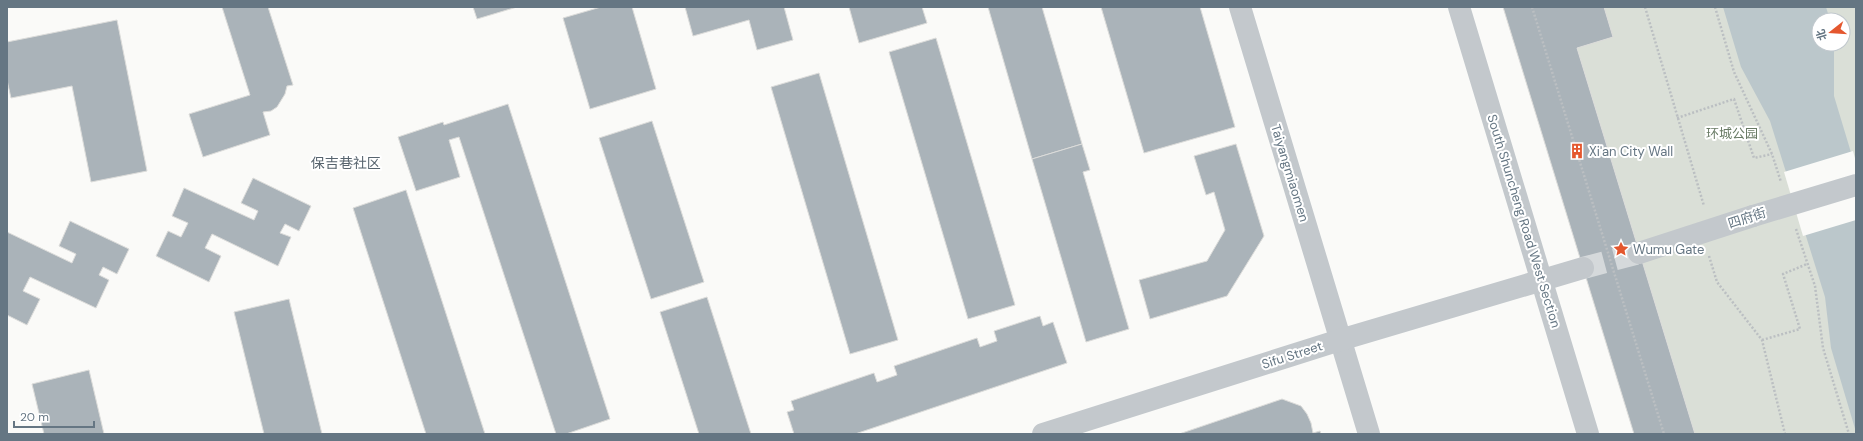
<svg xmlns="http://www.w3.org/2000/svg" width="1863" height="441" font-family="'DM Sans','Noto Sans SC',sans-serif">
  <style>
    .green { fill: #dadfd7; fill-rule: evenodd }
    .water { fill: #bbc7cb }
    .pier { fill: #fafaf8 }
    .building { fill: #aab3b9; stroke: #dcdcda }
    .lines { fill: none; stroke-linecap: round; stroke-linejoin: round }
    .minor-tunnel { stroke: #d5d9db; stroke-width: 22; stroke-dasharray: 22 11; stroke-linecap: butt }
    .path { stroke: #bbbfc2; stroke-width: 2.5; stroke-dasharray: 2 2; stroke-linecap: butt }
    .minor { stroke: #c3c8cc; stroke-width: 22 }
    .minor-bridge { stroke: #c3c8cc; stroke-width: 22 }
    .labels { text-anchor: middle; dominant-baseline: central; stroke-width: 4; stroke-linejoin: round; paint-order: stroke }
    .park-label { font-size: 13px; fill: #687a64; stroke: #fff }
    .poi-label { font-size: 13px; fill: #657683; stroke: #fff; text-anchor: start }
    .street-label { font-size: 13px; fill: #657683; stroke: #fff }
    .neighbourhood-label { font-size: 14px; fill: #57646e; stroke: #fff }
  </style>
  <rect width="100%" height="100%" fill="#fafaf8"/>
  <path class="green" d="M1604,7H1856V434H1695L1577,48L1613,37ZM1819,20H1843V44H1819Z"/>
  <path class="water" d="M1723,7H1826L1830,20H1819V44H1834V96L1856,169V432L1831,348L1825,297L1770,121L1741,67Z"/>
  <path class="pier" d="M1853,151L1856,162V220L1803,236L1784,172Z"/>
  <g class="building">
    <path d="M222,7H268L293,85L287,86L285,94L277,107L271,111L263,112L270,135L203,157L189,114L250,95Z"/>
    <path d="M473,7H517L477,19Z"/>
    <path d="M601,7H632L656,89L590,109L563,18Z"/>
    <path d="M685,7H784L793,40L757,50L749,20L693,36Z"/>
    <path d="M849,7H922L927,23L859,43Z"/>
    <path d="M988,7H1042L1082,144L1032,159Z"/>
    <path d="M1101,7H1200L1235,127L1144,153Z"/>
    <path d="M1503,7H1604L1613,37L1577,48L1695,434H1634Z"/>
    <path d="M117,20L147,171L91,182L72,86L11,98L7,80V42Z"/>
    <path d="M936,38L1015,305L968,319L889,52Z"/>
    <path d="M819,73L898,340L850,354L771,87Z"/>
    <path d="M508,104L610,419L566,434H556L459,137L449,140L460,177L416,191L398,137L443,122L444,125Z"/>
    <path d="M652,121L704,282L651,299L599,138Z"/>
    <path d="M1082,144L1090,170L1083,172L1129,329L1086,342L1032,159Z"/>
    <path d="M1236,144L1264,236L1227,296L1150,319L1139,280L1207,261L1225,230L1214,192L1206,195L1194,156Z"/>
    <path d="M253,178L311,206L299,231L285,224L280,233L291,237L278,266L212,234L205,248L221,256L209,282L156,256L168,231L181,237L188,223L172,216L184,188L254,220L258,211L241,203Z"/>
    <path d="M406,190L485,434H426L353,208Z"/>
    <path d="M70,221L129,249L117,274L103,267L99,275L109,280L96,308L30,277L23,291L40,299L27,325L7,315V232L72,263L76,254L59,246Z"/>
    <path d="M707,297L751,434H699L660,312Z"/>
    <path d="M289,299L322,434H264L234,312Z"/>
    <path d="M1040,316L1043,326L1053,322L1067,363L855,434H794L787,412L794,410L791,401L874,373L877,382L897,375L894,366L977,338L980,347L997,341L994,331Z"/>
    <path d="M89,370L104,434H44L32,384Z"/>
    <path d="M1282,399L1301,406L1307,414L1311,423L1313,433L1320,431L1321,434H1179Z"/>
  </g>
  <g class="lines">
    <path class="minor-tunnel" d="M1583,268L1639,253"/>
    <g class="path">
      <path d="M1532,7L1664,434"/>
      <path d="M1645,7L1704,206"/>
      <path d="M1715,7L1734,72L1772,154L1781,182"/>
      <path d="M1677,118L1734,99L1754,158L1772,154"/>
      <path d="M1796,229L1815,286L1823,348L1849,434"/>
      <path d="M1709,256L1717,282L1762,340L1785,434"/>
      <path d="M1762,340L1800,329L1783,274L1807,264"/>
    </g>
    <g class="minor">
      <path d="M1240,7L1369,434"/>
      <path d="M1459,7L1588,434"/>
      <path d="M1639,253L1753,216"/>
      <path d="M1043,434L1340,340L1583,268"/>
    </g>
    <path class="minor-bridge" d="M1753,216L1856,185"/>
  </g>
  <defs>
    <symbol id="building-bare" viewBox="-9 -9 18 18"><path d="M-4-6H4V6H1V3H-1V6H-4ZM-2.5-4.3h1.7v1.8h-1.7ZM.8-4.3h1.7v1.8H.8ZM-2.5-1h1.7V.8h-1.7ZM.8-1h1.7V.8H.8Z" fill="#e4572e" stroke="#fff" stroke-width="2.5" paint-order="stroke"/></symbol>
    <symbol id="sight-bare" viewBox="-9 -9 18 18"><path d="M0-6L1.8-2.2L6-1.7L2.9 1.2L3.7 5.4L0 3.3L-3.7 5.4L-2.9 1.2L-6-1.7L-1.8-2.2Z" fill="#e4572e" stroke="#fff" stroke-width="2.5" paint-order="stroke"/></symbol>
  </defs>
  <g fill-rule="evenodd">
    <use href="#building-bare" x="1566" y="140" width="22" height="22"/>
    <use href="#sight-bare" x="1610" y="238" width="22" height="22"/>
  </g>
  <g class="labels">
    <g class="park-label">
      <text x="1732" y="133">环城公园</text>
    </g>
    <g class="poi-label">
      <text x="1589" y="151">Xi'an City Wall</text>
      <text x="1633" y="249">Wumu Gate</text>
    </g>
    <g class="street-label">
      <text transform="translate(1290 173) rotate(73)">Taiyangmiaomen</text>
      <text transform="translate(1747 218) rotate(-18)">四府街</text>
      <text transform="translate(1524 221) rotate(73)">South Shuncheng Road West Section</text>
      <text transform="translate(1292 355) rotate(-18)">Sifu Street</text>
    </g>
    <g class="neighbourhood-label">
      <text x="346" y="163">保吉巷社区</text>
    </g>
  </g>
  <rect width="1863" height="441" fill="none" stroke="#657683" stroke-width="16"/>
  <g transform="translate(1831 32) rotate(253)"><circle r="19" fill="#ffffff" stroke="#c1c8cd"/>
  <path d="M0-3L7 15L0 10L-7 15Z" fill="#e4572e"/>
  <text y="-6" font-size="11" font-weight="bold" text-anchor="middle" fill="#657683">北</text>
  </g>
  <path d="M14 421v6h80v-6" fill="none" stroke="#657683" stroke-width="2"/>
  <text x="20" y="421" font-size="12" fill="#657683" stroke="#ffffff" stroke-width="3" paint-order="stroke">20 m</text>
</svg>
